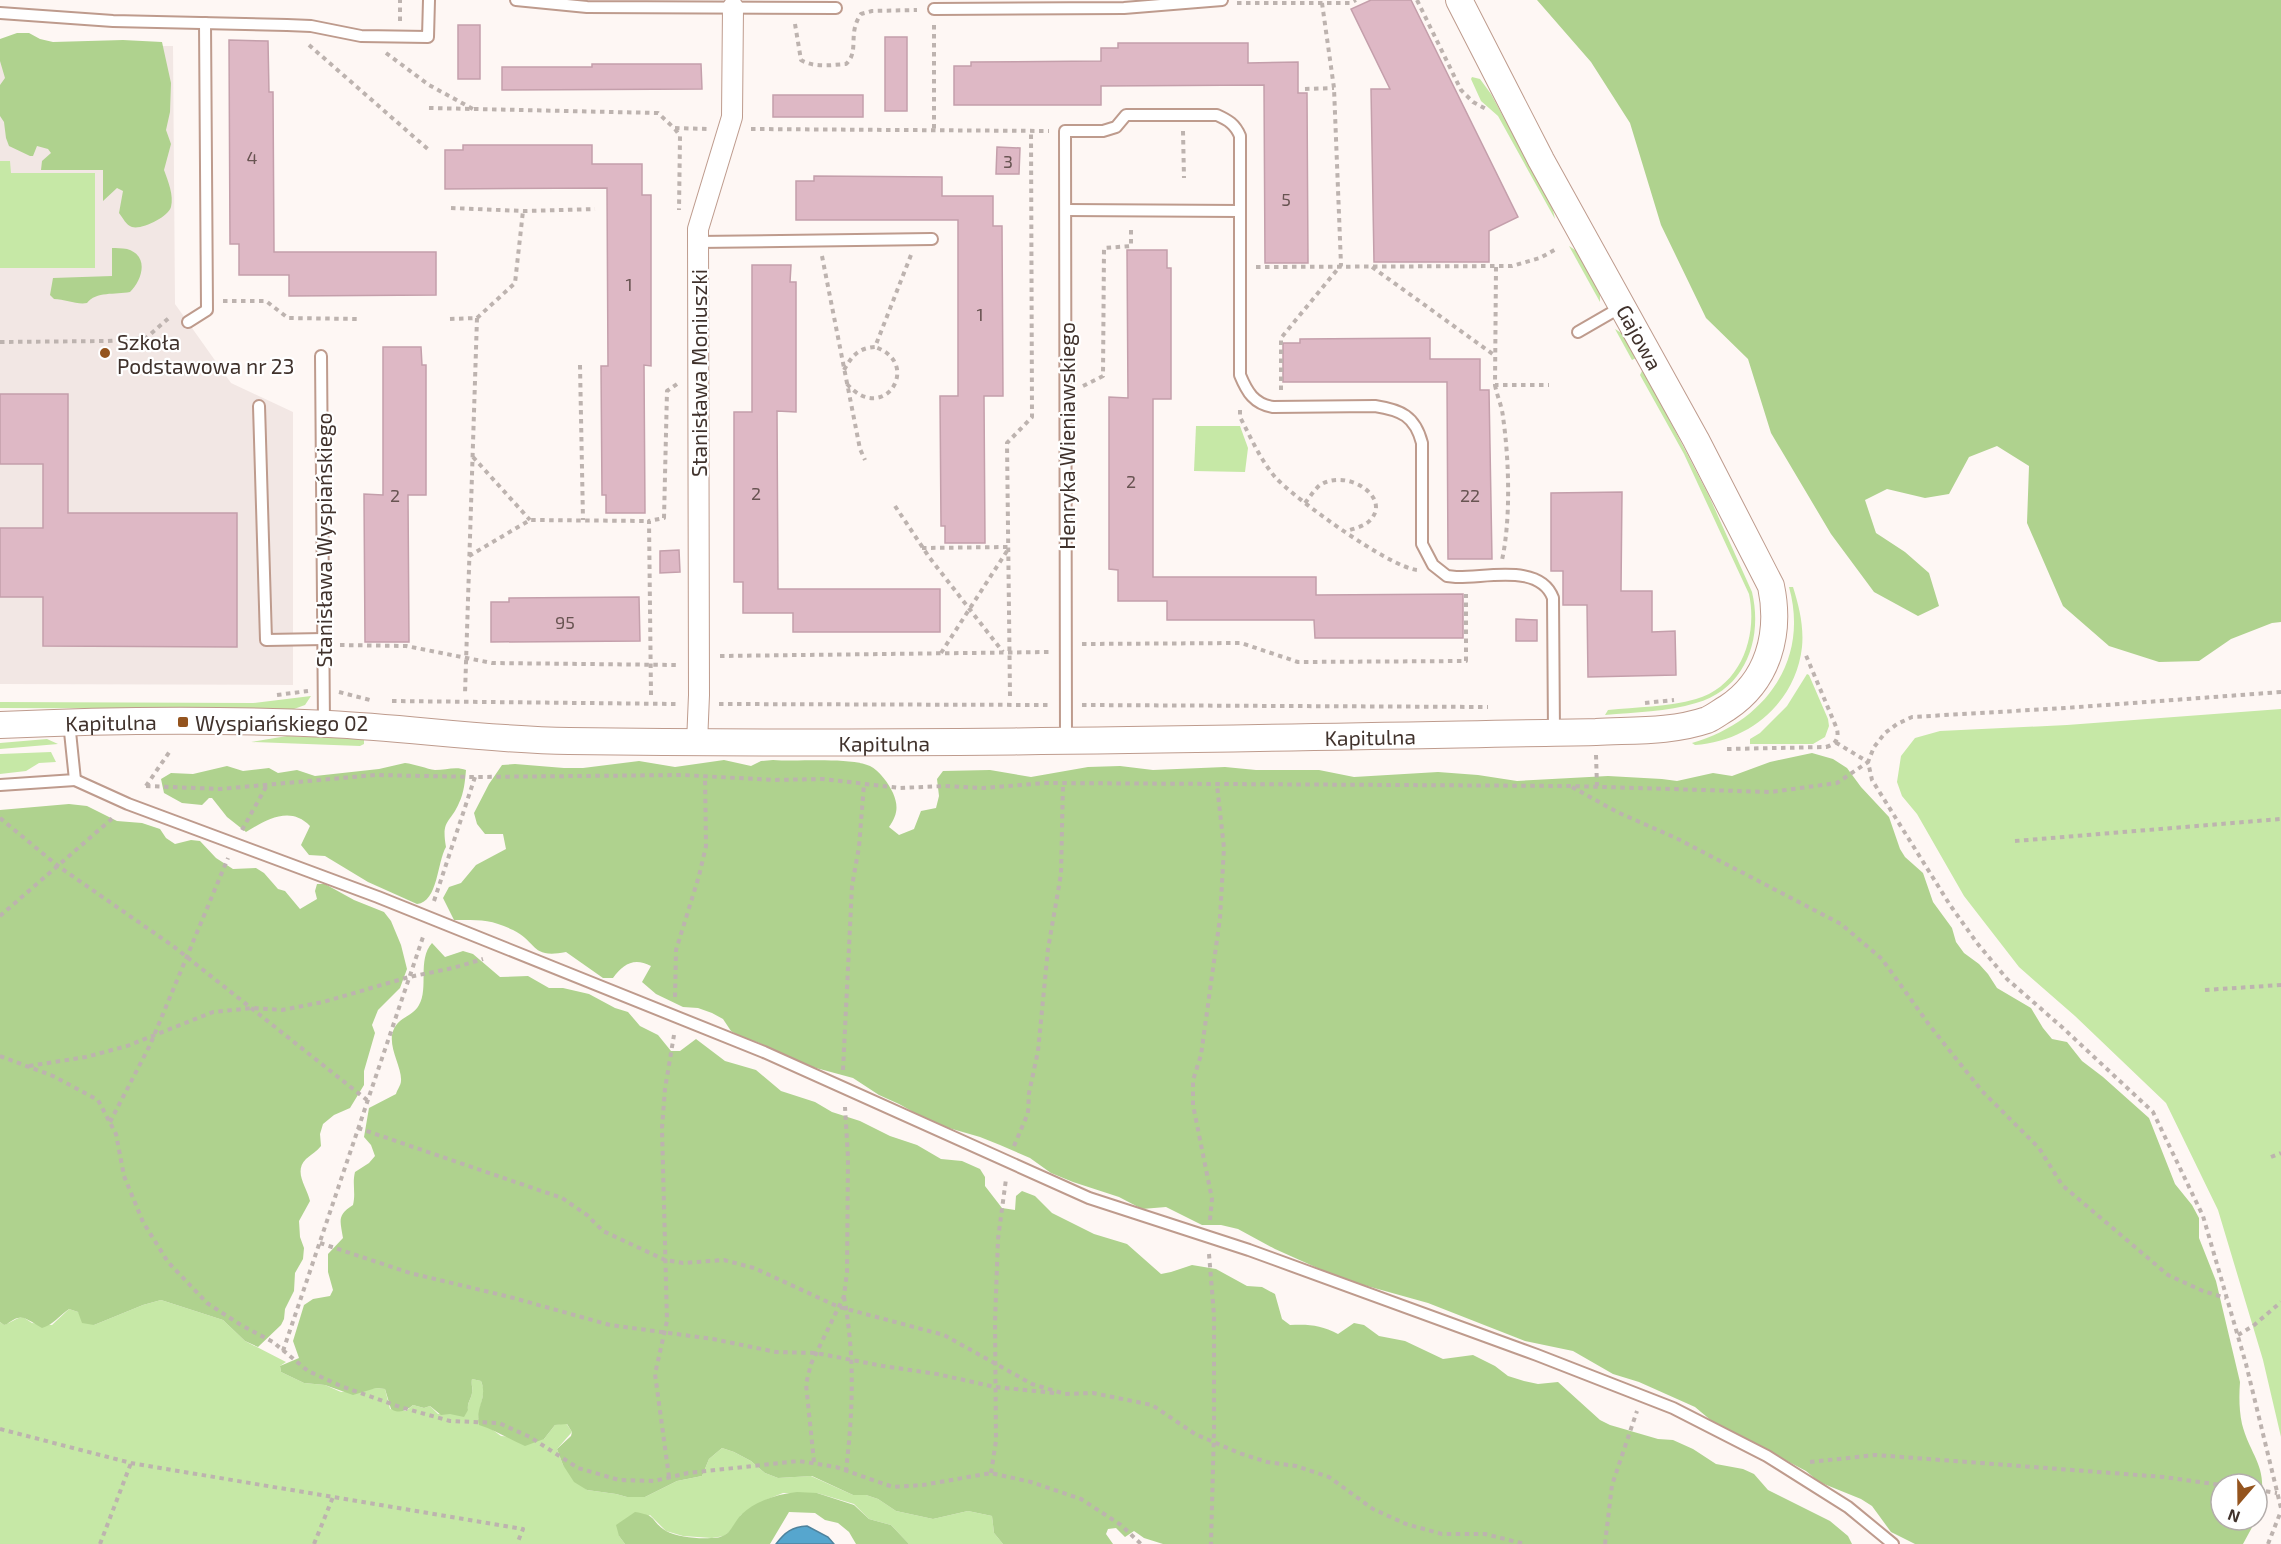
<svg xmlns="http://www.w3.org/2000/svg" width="2281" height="1544" font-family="'Exo 2',sans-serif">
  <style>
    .built { fill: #f2e7e4 }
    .green { fill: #c6e8a6 }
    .forest { fill: #afd28e }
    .water { fill: #56a6ce; stroke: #4f839d; stroke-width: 1.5 }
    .building { fill: #deb8c5; stroke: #c49fab; stroke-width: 1.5 }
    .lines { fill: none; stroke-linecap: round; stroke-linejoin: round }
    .service-casing { stroke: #be9b8d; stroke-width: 14 }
    .minor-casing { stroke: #be9b8d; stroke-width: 22 }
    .tertiary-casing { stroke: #be9b8d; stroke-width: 28 }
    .path { stroke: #bdb3af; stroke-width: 4; stroke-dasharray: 4.5 4.5; stroke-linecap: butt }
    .service { stroke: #fff; stroke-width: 10 }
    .minor { stroke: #fff; stroke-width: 20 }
    .tertiary { stroke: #fff; stroke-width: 26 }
    .poi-dot { fill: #94541e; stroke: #fff; stroke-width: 2 }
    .labels { text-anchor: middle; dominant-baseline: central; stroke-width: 4.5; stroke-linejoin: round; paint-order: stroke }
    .number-label { font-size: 18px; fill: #685452 }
    .street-label { font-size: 21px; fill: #40322c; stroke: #fff }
    .poi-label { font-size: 21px; fill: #40322c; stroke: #fff; text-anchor: start }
  </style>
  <rect width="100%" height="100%" fill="#fef7f4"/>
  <path class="built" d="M0,46H173L175,304L231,383L293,412V685L0,684Z"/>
  <g class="green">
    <path d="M1472,77L1480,79L1491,94L1552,206L1555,219L1498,116L1481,101L1471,79Z"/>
    <path d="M0,161H10L11,173H95V268H0Z"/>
    <path d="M1569,246L1578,252L1600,294V302Z"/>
    <path d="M1615,329L1623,334L1636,358L1632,360Z"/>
    <path d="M1642,371L1645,373L1709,496L1752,592C1763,638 1746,689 1696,703C1667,712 1635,712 1605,715L1608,710C1636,707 1668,707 1696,699C1741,686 1758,636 1749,594L1684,454L1640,375Z"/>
    <path d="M1196,426H1240L1248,448L1245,472L1194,471Z"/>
    <path d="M1789,587H1793C1799,606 1804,626 1802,647C1796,702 1749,742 1695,745L1692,743C1763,723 1810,662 1789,587Z"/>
    <path d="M1807,674L1809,675L1828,719L1829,726L1825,737L1813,744H1750V739L1760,733L1787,706Z"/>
    <path d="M311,696L305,705L294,709L0,708V702L253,703Z"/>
    <path d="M2281,709V1437L2263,1360L2218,1210L2166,1103L2075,1016L2019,967L1964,896L1917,814L1902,796L1897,782L1901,756L1915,738L1940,731L2067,725Z"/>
    <path d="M287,736L364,739V744L360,746L251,742Z"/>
    <path d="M47,739L58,744L0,749V743Z"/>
    <path d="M51,752L56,762L39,763L26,771L0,774V754Z"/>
    <path d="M161,1300L223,1320L245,1341L286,1362L280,1366L281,1372L304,1383L325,1385L341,1392L376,1388L385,1389L390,1409L406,1411L413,1405L424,1408L430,1406L438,1414L468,1410C467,1402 471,1400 472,1393C473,1387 471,1384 472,1379L481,1381L484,1390L478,1419L501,1436L544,1439L555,1425L566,1423L572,1432L557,1449L563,1465L587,1490L616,1494L627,1497H645L677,1481L702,1476L709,1459L722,1448L734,1452L751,1461L765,1473L778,1478L811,1476L853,1495H866L878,1499L896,1511L933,1519L968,1511L992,1516L994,1533L1003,1544H909L891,1525L869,1519L854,1504L817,1493H783L768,1499L741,1515L734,1528L724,1536L712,1538L683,1536L666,1531L650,1515L619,1536L625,1544H0V1322L4,1325C11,1323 15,1318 23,1317L32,1323L52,1325L69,1309L78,1312L94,1325L143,1305Z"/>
  </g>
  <g class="forest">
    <path d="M1537,0H2281V622L2272,623L2231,639L2199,661L2159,662L2109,646L2063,606L2027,523L2029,466L1997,446L1969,457L1949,494L1925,498L1887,489L1865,500L1876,533L1905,552L1929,573L1939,606L1918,616L1874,592L1831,534L1771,433L1748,359L1706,318L1661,225L1630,123L1591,62Z"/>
    <path d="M17,33H29L40,39L53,42L123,40L162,42L171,83L170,112L166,130L171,144L164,170C168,181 174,195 171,207C168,217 142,230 132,227C126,225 123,218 119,213L123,191L117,188L103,201V170H41L42,161L51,153L48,149L37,146L33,156H30L9,146L6,138L4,122L0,116V85L5,78L0,61V39Z"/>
    <path d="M112,248C116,248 122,248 127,249C150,256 142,280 130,292C115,295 96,291 87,303C77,305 65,299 54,299L50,295L53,278L112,276Z"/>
    <path d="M1812,753L1833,759L1847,768L1861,787L1889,817L1900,849L1905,857L1923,873L1933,902L1952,928L1956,942L1964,953L1979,964L1988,974L1997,988L2031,1008L2043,1028L2052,1039L2067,1042L2082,1061L2103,1077L2149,1118L2175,1184L2192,1205L2199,1218V1238L2216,1281L2240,1382C2239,1396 2239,1410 2242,1424C2250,1455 2267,1465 2261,1500C2260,1506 2259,1512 2257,1518V1484H2221V1520H2256L2243,1544H1915L1891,1532L1872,1506L1861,1499L1819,1482L1806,1471L1713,1422L1695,1407L1639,1382L1613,1374L1573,1351L1525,1341L1428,1303L1342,1279L1275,1249L1238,1229L1221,1225H1202L1166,1207L1142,1209L1119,1197L1073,1182L1051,1173L1030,1158L1000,1145L980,1137L935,1124L899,1104L879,1095L853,1078L805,1065L757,1042L743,1038L731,1031L723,1019L712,1013L698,1008L683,1007L656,994L642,982L651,966C634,957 623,964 613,978H603L566,952C530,959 538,942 513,930C491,919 478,920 454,920L443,898L449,887L461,883L476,865L506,849L503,834H485L477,824L474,813L489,784L502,765L515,764L564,768H583L639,761L675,767L724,760L751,766L761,761L773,760C798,762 849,757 870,766C879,770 889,784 893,793C899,807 897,815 889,827L899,835L914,829L921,811L936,808L939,796L937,779L943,771L990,770L1031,777L1088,767L1120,766L1153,770L1225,767L1256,770H1319L1354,777L1438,772L1478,775L1517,781L1608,776L1662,779L1677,781L1713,773L1732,776L1770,762Z"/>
    <path d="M405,763C415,764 427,769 435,770C446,770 456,766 466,770C465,781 464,793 459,803C450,824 441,819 446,847C437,862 438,902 417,904L368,882L325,856L309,855L301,845L310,826C290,805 266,820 246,832L227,817L212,798H209L202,805L182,803L164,793L161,779L171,773L193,774L227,766L243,771L269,768L278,773L297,770L315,776L379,769Z"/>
    <path d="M69,804L87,806L117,821L142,823L160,829L166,838L175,844L191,840L200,841L216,858L233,869L256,868L264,873L278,889L285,891L300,909L317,899L315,891L317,884H325L354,900L384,912L391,921L401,945L407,969L400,988L378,1010L372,1025L375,1033L364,1071V1085L350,1108L334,1115L323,1124L320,1134L321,1146C317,1151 312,1154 306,1159C293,1172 307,1187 310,1201L299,1221L300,1237L304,1248L303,1259L295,1273L294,1291L285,1309L284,1319L281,1325L258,1347L245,1341L223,1320L161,1300L143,1305L94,1325L82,1323L78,1312L69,1309C59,1316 53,1325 42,1328C36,1325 24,1315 18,1318C12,1319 9,1324 4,1325L0,1322V810Z"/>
    <path d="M432,943L445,957L463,951L473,954L500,977L528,976L549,988H563L589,994L615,1008L628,1012L640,1026L658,1035L671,1051H680L696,1039L725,1061L756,1070L781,1091L815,1102L832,1112L860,1121L890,1136L917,1145L941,1159L962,1161L980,1169L985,1177V1186L1002,1208L1015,1210L1016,1196L1022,1191L1035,1196L1052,1213L1094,1234L1127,1244L1161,1274L1171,1272L1192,1265L1216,1269L1247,1286L1262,1287L1275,1294L1282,1319L1290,1325C1309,1324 1321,1325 1338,1334L1354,1323L1364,1325L1379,1336L1405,1341L1443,1359L1473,1355L1495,1366L1508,1376L1524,1381L1538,1384L1558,1382L1600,1420L1610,1425L1658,1439L1673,1440L1693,1449L1716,1464L1743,1469L1754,1474L1768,1490L1830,1521L1848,1536L1852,1544H1163L1144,1538L1134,1531L1125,1537L1116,1528L1108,1529L1106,1534L1113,1544H1003L994,1533L992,1516L968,1511L933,1519L896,1511L878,1499L866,1495H853L812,1476L778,1478L765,1473L751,1461L734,1452L722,1448L709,1459L702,1476L677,1481L645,1497H627L616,1494L587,1490L574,1482L563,1465L557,1449L571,1436L572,1432L567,1424L555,1425L544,1439L525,1446C509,1439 495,1430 479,1425C475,1407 488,1398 481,1381L472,1379C471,1385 473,1388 472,1393C471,1400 467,1402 468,1410L464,1417L450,1414L441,1415L430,1406L424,1408L413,1405C406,1411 399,1414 391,1409L385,1389L376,1388L353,1395L325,1385L304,1383L281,1372L280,1366L299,1358L293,1341L304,1305L313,1299L330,1296L333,1290L328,1272V1254L343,1238C340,1220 337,1215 353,1205C356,1193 352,1184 355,1172L369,1163L375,1156L371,1145L364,1137L369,1108L396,1094C397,1090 401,1085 401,1081C402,1068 390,1051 392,1035C396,1016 411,1019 419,1005C429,988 417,960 432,943Z"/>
    <path d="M797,1492L817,1493L854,1505L869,1519L891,1525L909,1544H856L849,1532L838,1523L825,1520L815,1513L789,1512L770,1544H625L619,1536L616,1525L635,1512C659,1516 650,1521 666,1531C677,1537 698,1539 711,1538C732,1538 730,1526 742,1514C755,1501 778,1494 797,1492Z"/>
  </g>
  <path class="water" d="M807,1526L828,1537L834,1544H776C785,1532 792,1527 807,1526Z"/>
  <g class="building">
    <path d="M1371,0H1411L1518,217L1489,231V262H1374L1371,89H1390L1351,9Z"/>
    <rect x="458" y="25" width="22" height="54"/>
    <rect x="885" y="37" width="22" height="74"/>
    <path d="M229,40L268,41L269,92H273L274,252H436V295L289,296V275H239V244H230Z"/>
    <path d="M1118,43H1248V63L1298,62V93H1307L1308,263H1265L1264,85L1101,86V105H954V66H971V62L1101,61V48H1118Z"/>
    <path d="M592,64H701L702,89L502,90V67H592Z"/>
    <rect x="773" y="95" width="90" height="22"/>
    <path d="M463,145H592V164H642V195H651V366L644,365L645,513H606V495H602L601,366H608L607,188L445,189V150H463Z"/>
    <path d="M997,147L1020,148L1019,174H996Z"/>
    <path d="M814,176L942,177V196H993V226H1002L1003,396H984L985,543H945V526H941L940,396H958V220H796V181H814Z"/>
    <path d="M1127,250H1167V268H1171V399H1153V577H1316V595L1463,594V638H1315L1314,620H1167V601H1118V570L1109,569V397L1128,398Z"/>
    <path d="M752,265H791L790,282H796V412L777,411L778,589H940V632H793V613H743V582H734V412H752Z"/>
    <path d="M1430,338V359H1480V390H1489L1492,559H1448L1447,382H1283V343H1300V339Z"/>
    <path d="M383,347H421L422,365H426V495H408L409,642H365L364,494L383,495Z"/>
    <path d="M0,394H68V513H237V647L43,646V597H0V528H43V464H0Z"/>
    <path d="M1622,492L1621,591H1652V632L1675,631L1676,675L1588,677L1587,605H1563V571H1551V493Z"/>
    <path d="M679,550L680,572L660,573V551Z"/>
    <path d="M639,597L640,641L491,642V602H509V598Z"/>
    <path d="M1516,619L1537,620V641H1516Z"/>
  </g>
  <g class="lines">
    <defs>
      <g id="service">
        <path d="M516,0L587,7L836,8"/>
        <path d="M934,9L1124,8L1222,0"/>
        <path d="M0,13L113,21L287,25L311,26L361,36L428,37L429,0"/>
        <path d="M1066,210L1240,211"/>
        <path d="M698,242L932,239"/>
        <path d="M188,322L207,310L205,23"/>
        <path d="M1578,332L1623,306"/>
        <path d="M321,356L324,724"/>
        <path d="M259,406L266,640L324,639"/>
        <path d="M1066,742L1065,131H1103L1116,127L1126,115H1217C1228,120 1235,124 1240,136V375C1247,392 1254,404 1273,407L1375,406C1401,410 1415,416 1422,443V544L1433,565L1447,576L1456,577C1486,578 1540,563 1553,598L1554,733"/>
        <path d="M75,780L128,804L378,897L764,1052L1089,1198L1249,1250L1537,1355L1673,1408L1767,1456L1848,1507L1893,1544"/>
        <path d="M0,785L75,780L69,722"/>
      </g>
      <path id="minor" d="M697,743L699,695L698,229L732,117L733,7"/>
      <g id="tertiary">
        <path id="s1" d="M0,725C109,720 220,719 329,724C409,728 489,740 569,741C912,746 1254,738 1596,732C1633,730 1672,732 1707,720C1714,717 1720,712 1727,708C1768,681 1781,634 1771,586L1696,440L1541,160L1459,0"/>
      </g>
    </defs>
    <use href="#service" class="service-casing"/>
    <use href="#minor" class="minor-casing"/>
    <use href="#tertiary" class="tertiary-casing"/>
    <g class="path">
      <path d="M1417,0L1461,90L1473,102L1486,109"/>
      <path d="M1237,3H1350L1356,0"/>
      <path d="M400,21V0"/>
      <path d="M795,24L801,60C814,68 832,65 846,64C860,51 847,34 861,14L872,11L917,10"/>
      <path d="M934,25V130"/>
      <path d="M309,45L430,151"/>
      <path d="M386,53L429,85L473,109"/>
      <path d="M1305,89L1334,88"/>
      <path d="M429,108L658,113L674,128L707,129"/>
      <path d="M675,129L680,136L679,210"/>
      <path d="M751,129L1049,131"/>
      <path d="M1183,131L1184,178"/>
      <path d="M451,208L523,211L595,209"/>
      <path d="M822,256L860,449L865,460"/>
      <path d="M1256,267L1512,266L1540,258L1558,248"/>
      <path d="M1372,267L1494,355"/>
      <path d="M1496,267L1495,385H1549"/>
      <path d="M223,301H266L288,318L361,319"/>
      <path d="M477,318L515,283L523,211"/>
      <path d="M450,319L477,318L465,694"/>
      <path d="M0,342L108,341L146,338L170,317"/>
      <path d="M580,365L583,520"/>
      <path d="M844,370C852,356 858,348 875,347L911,255"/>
      <path d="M847,384C884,426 923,363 875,347"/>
      <path d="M1495,385C1497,396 1502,406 1503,417C1509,458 1511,519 1502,560"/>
      <path d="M1083,386L1103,376L1104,248L1131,246V226"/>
      <path d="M1281,390V338L1341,265L1334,88L1322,3"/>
      <path d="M1240,410V417C1251,438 1260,459 1275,477C1295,499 1389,567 1417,570"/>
      <path d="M473,457L530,520"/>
      <path d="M1305,503C1310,497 1314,490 1320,485C1348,467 1396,500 1367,523C1361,527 1353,529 1346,531"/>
      <path d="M895,506L929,557L1003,652"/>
      <path d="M922,548L1008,547"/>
      <path d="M469,556L530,520L649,521"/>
      <path d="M1082,644L1241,643L1298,662L1466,661V594"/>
      <path d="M340,645L406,646L492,663L678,665"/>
      <path d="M941,653L1007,551"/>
      <path d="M720,656L1049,652"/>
      <path d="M339,692L370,700"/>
      <path d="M2281,692L2065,708L1912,717L1897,724L1885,733L1874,747L1868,762L1872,780L1950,905L1977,943L2007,979L2063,1028L2153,1112L2203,1216L2246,1364L2281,1508"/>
      <path d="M277,695L308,691"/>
      <path d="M651,695L649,521L664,518L667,391L677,384"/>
      <path d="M1010,696L1007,443L1032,417L1031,131"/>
      <path d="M392,701L678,704"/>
      <path d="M1645,703L1674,700"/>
      <path d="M719,704L1050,705"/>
      <path d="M1082,705L1488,707"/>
      <path d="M1727,749L1826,747C1836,744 1839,739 1837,729L1805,653"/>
      <path d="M1596,755L1597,786"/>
      <path d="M146,786L220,789L375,775L475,777L683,775L773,780L823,779L900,788L945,786L983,788L1046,783L1570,786L1771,792L1837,783L1868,762L1835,742"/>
      <path d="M146,786L170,751"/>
      <path d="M1572,787L1617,812L1676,838L1841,924L1882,959L1930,1026L1982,1091L2039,1148L2062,1185L2168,1275L2203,1291L2226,1298"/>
      <path d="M0,818L58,866L173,946L367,1100"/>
      <path d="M242,830L267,785"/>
      <path d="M2015,841L2281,819"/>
      <path d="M434,901L475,777"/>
      <path d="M0,916L115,816"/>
      <path d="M2205,990L2281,985"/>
      <path d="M675,997L676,950L699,876L706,846L705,777"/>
      <path d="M0,1056L53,1076L98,1100L116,1134L124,1176L143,1222L168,1262L207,1303L241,1325L273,1342L308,1371L341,1386L400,1407L450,1421L499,1423L530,1437L578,1468L619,1480L654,1481L688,1473L799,1461L836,1467L893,1487L923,1485L991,1473L1031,1482L1081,1499L1121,1525L1141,1544"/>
      <path d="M29,1066L86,1057L127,1046L213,1012L253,1008L282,1010L323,1002L409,977L453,968L483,959"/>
      <path d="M843,1070L852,886L859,847L864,784"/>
      <path d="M110,1122L150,1045L228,858"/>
      <path d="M358,1128L562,1198L587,1215L603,1231L665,1260L683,1263L724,1260L754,1268L839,1307L944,1335L1032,1384L1065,1394L1093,1393L1152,1405L1195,1434L1239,1453L1267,1462L1296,1466L1329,1477L1373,1509L1406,1524L1442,1534H1485L1525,1544"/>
      <path d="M1014,1146L1028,1113L1029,1093L1038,1051L1048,949L1061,874L1063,783"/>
      <path d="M2271,1157L2281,1153"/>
      <path d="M1210,1220L1212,1199L1193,1105V1080L1201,1055L1220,918L1224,848L1217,785"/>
      <path d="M320,1243L410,1273L510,1297L610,1325L713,1339L776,1352L816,1353L883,1366L937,1374L995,1387L1055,1393"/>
      <path d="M1209,1254L1214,1315V1429L1211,1544"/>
      <path d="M844,1297C855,1355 853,1412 846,1470"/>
      <path d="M2238,1335L2253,1326L2281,1302"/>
      <path d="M283,1351L424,934"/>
      <path d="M0,1429L131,1463L523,1529L517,1544"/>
      <path d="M814,1462L806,1384L811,1364L844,1296L847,1272L848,1158L845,1107"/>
      <path d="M1810,1462L1876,1455L2164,1477L2221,1485"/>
      <path d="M991,1473L996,1441L995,1322L998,1239L1006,1179"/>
      <path d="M669,1477L655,1374L667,1321L662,1128L665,1089L674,1035"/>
      <path d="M2257,1490L2277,1493"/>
      <path d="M100,1544L131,1463"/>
      <path d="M314,1544L333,1497"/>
      <path d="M1605,1544L1612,1485L1637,1411"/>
      <path d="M2268,1544L2281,1511"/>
    </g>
    <use href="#service" class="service"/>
    <use href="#minor" class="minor"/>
    <use href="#tertiary" class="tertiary"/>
  </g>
  <g class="poi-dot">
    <circle cx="105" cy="353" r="6"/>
    <rect x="177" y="716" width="12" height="12" rx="3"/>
  </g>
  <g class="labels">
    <g class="number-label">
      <text x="252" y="157">4</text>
      <text x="1008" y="161">3</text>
      <text x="1286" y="199">5</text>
      <text x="629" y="284">1</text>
      <text x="980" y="314">1</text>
      <text x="1131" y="481">2</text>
      <text x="756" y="493">2</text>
      <text x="395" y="495">2</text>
      <text x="1470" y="495">22</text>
      <text x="565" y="622">95</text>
    </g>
    <g class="street-label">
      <text transform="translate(1640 337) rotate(61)">Gajowa</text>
      <text transform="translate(698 373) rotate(-90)">Stanisława Moniuszki</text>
      <text transform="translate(1066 436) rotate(-90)">Henryka Wieniawskiego</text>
      <text transform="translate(323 540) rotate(-90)">Stanisława Wyspiańskiego</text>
      <text stroke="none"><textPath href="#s1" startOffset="111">Kapitulna</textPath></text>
      <text stroke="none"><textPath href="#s1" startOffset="1371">Kapitulna</textPath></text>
      <text stroke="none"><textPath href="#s1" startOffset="885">Kapitulna</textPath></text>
    </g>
    <g class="poi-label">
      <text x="117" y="341">Szkoła<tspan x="117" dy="24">Podstawowa nr 23</tspan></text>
      <text x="195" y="722">Wyspiańskiego 02</text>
    </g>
  </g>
  <g transform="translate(2239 1502) rotate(200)"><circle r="28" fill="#ffffff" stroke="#b3adab" stroke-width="1.5"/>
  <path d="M0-4.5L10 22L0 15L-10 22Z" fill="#94541e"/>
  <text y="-9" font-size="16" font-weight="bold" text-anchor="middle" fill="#40322c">N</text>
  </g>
</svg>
